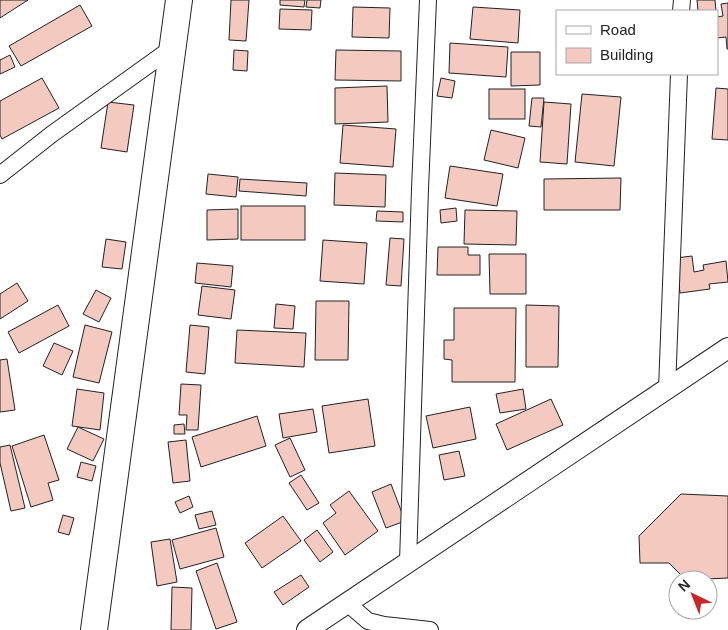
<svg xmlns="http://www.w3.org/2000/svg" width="728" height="630" font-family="Helvetica,sans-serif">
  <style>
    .building { fill: #f3c9c0; stroke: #222 }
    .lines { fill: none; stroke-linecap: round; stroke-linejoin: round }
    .minor-casing { stroke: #222; stroke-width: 18 }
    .tertiary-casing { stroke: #222; stroke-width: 22 }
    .primary-casing { stroke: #222; stroke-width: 28 }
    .minor { stroke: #fff; stroke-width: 16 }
    .tertiary { stroke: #fff; stroke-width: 20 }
    .primary { stroke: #fff; stroke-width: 26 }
  </style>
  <rect width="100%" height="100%" fill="#fff"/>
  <g class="building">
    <path d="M0,0H28L0,18Z"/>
    <path d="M231,0H249L246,41L229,40Z"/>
    <path d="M280,0H305L304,7L280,5Z"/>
    <path d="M307,0H321L320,8L306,7Z"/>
    <path d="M697,0H715L716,11H698Z"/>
    <path d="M728,3V49H727L726,37L717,38V17L723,16L721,4Z"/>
    <path d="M80,5L92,26L21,66L9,46Z"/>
    <path d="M353,7L390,8L389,38L352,37Z"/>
    <path d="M473,7L520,10L518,43L470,39Z"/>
    <path d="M280,9L312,10L311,30L279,29Z"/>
    <path d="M450,43L508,47L506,77L449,73Z"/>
    <path d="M234,50L248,51L247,71L233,70Z"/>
    <path d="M336,50L401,51V81L335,80Z"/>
    <path d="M511,52H540V85L511,86Z"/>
    <path d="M10,55L15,67L0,74V60Z"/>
    <path d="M42,78L59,108L2,139L0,135V101Z"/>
    <path d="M441,78L455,81L452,98L437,96Z"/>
    <path d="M387,86L388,122L335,124V88Z"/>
    <path d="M716,88L728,89V140L712,139Z"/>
    <rect x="489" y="89" width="36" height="30"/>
    <path d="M582,94L621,97L614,166L575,162Z"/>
    <path d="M532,98H544L541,127L529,126Z"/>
    <path d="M108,102L134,105L127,152L101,148Z"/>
    <path d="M544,102L571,104L567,164L540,162Z"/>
    <path d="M343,125L396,129L393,167L340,163Z"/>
    <path d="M491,130L525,138L518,168L484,160Z"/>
    <path d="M450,166L503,174L497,206L445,198Z"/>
    <path d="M335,173L386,175L385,207L334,205Z"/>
    <path d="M208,174L238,177L236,197L206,194Z"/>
    <path d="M621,178L620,210H544V179Z"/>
    <path d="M240,179L307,183L306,196L239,191Z"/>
    <rect x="241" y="206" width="64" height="34"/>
    <path d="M456,208L457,221L441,223L440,210Z"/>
    <path d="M238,209V239L207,240V210Z"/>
    <path d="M465,210L517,211L516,245L464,244Z"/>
    <path d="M377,211L403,212V222L376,221Z"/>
    <path d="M390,238L404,239L401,286L386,285Z"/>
    <path d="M106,239L126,242L122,269L102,267Z"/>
    <path d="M323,240L367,243L364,284L320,281Z"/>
    <path d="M438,247H468V255H480V275H437Z"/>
    <path d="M489,254H526V294H490Z"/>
    <path d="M692,256L694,272L704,270L703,265L726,261L728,282L709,284L710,289L680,293L676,258Z"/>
    <path d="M197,263L233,266L231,287L195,283Z"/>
    <path d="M17,283L28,301L0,319V294Z"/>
    <path d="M202,286L235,290L231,319L198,315Z"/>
    <path d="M96,290L111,298L99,322L83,314Z"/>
    <path d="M316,301H349L348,360H315Z"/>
    <path d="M276,304L295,306L293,329L274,328Z"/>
    <path d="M58,305L69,326L19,353L8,332Z"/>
    <path d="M526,305L559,306L558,367H526Z"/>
    <path d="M454,308H516L515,382H452V360L444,359V340H454Z"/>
    <path d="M85,325L112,332L99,383L73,377Z"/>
    <path d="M190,325L209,327L205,374L186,372Z"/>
    <path d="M237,330L306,333L304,367L235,363Z"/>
    <path d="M54,343L73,351L62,375L43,366Z"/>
    <path d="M7,359L15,410L0,412V360Z"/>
    <path d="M181,384L201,385L198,430H186L187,415H179Z"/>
    <path d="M77,389L104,393L100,430L72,426Z"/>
    <path d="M523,389L526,409L500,413L496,394Z"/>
    <path d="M368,399L375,446L329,453L322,406Z"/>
    <path d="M551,399L563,425L507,450L496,424Z"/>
    <path d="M470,407L476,439L433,448L426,416Z"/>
    <path d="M313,409L317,432L283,438L279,414Z"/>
    <path d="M257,416L266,446L201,467L192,437Z"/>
    <path d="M184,424L185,434H174V425Z"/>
    <path d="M78,427L104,439L93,461L67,449Z"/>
    <path d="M44,435L59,480L48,483L53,500L31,507L12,446Z"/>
    <path d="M290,438L305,470L290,477L275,445Z"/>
    <path d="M186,440L190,481L173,483L168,442Z"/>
    <path d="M10,445L25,508L11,511L0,463V447Z"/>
    <path d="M459,451L465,476L444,480L439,455Z"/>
    <path d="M81,462L96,466L92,481L77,477Z"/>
    <path d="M301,475L319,503L307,510L289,483Z"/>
    <path d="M391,484L405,521L386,528L372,492Z"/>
    <path d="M349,491L378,531L345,555L323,523L336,513L330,505Z"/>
    <path d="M681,494L728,496V578L686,580L669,563H640L639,536Z"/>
    <path d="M189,496L193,507L180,513L175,502Z"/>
    <path d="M212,511L216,525L199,529L195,515Z"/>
    <path d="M63,515L74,518L69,535L58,532Z"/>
    <path d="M283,516L301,541L262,568L245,543Z"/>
    <path d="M216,528L224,557L180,569L172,540Z"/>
    <path d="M317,530L333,552L320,562L304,540Z"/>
    <path d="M170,539L177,582L157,586L151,542Z"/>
    <path d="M217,563L237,622L216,629L196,571Z"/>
    <path d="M301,575L309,587L283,605L274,592Z"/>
    <path d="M172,587L192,588L191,630H171Z"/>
  </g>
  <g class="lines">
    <defs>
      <g id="minor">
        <path d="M681,11L682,0"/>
        <path d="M0,175L52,134L172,48"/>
        <path d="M667,389L679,74"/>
        <path d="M408,562L420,189L428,0"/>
        <path d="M347,603L368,621L384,625L430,630"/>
      </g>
      <path id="tertiary" d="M307,630L728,348"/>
      <path id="primary" d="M94,630L179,0"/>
    </defs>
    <use href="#minor" class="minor-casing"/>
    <use href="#tertiary" class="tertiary-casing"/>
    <use href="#primary" class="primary-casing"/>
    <use href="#minor" class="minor"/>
    <use href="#tertiary" class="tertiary"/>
    <use href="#primary" class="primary"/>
  </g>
  <rect x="556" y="10" width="162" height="65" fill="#ffffff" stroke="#a7a7a7"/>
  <rect x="566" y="26" width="25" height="8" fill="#ffffff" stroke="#a7a7a7"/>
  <text x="600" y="35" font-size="15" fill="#222222">Road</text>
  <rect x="566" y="48" width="25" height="15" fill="#f3c9c0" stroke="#a7a7a7"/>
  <text x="600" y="60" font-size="15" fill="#222222">Building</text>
  <g transform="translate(693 595) rotate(317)"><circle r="24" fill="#ffffff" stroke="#a7a7a7"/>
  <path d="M0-4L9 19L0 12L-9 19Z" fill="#c62828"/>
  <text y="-8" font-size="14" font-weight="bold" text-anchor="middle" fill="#222222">N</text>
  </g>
</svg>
